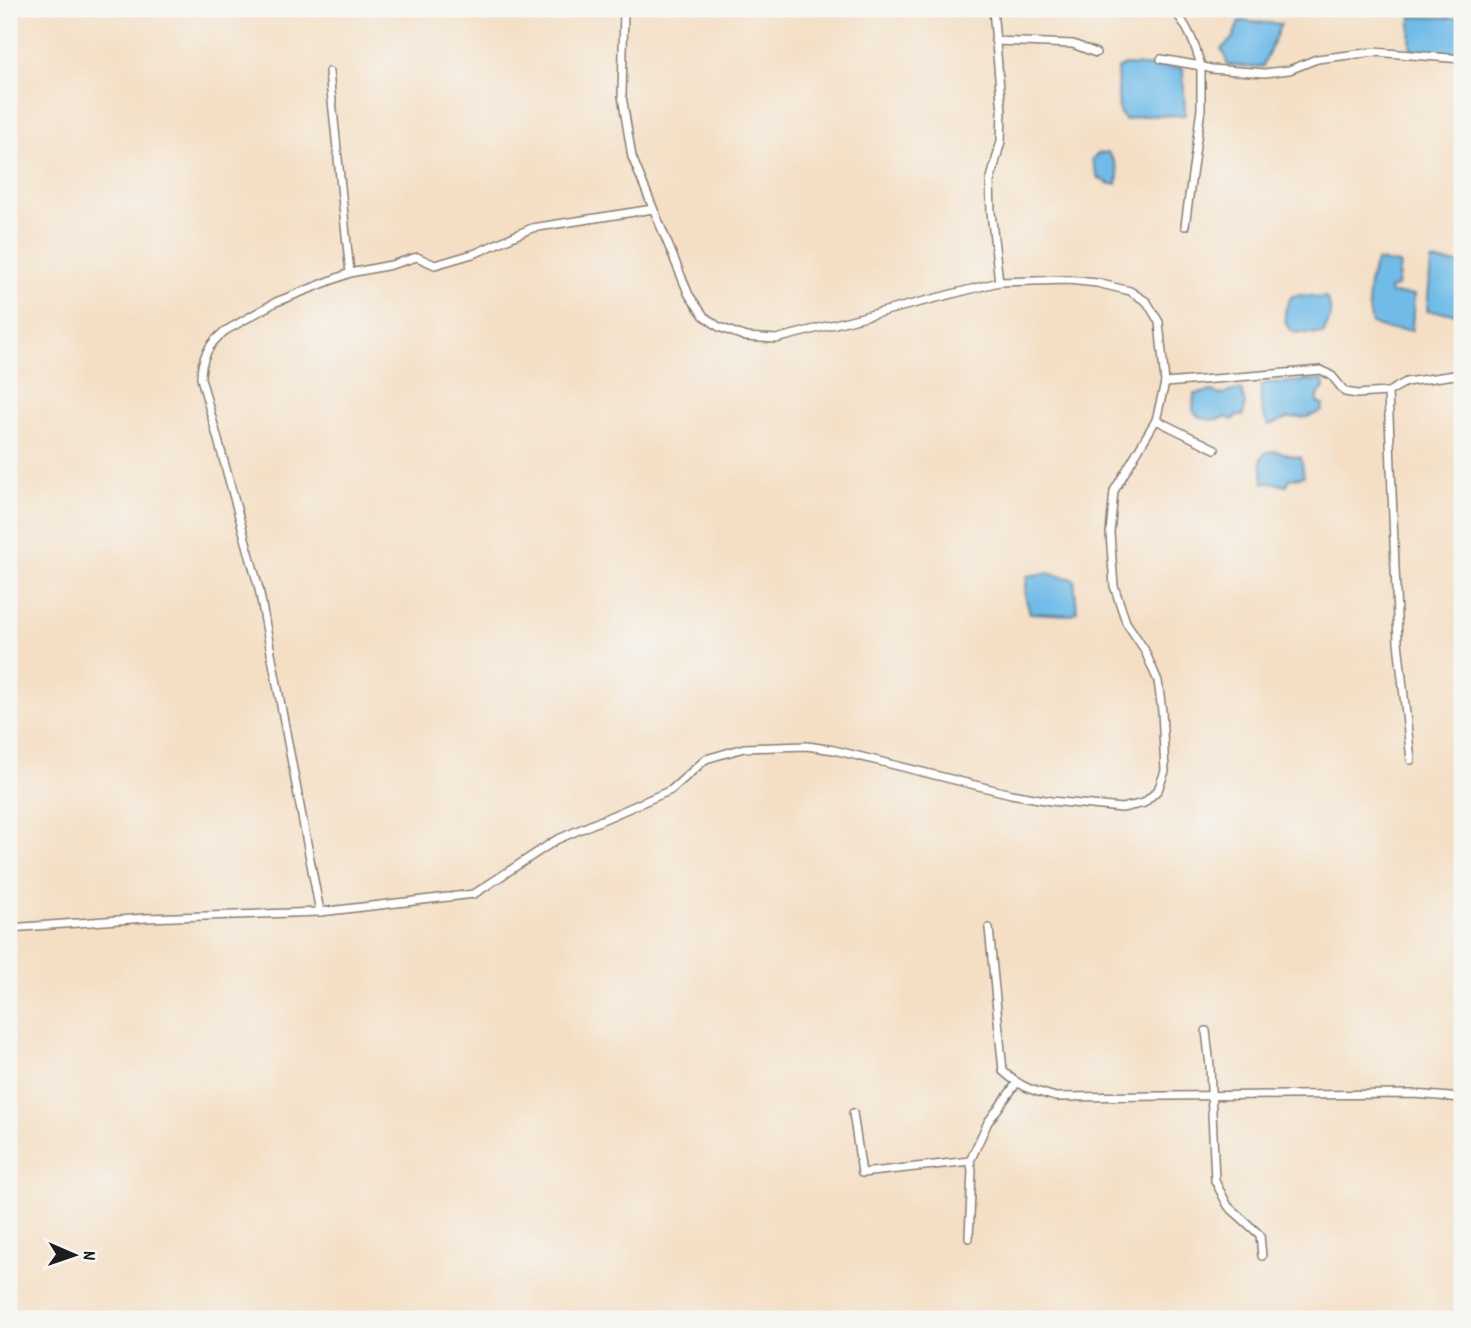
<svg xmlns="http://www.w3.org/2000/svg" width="1471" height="1328" font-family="Dekko,sans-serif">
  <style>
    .water { fill: #6fbbe8; stroke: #466c82; stroke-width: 2 }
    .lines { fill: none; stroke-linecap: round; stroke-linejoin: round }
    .street-casing { stroke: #887e70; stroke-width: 10 }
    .street { stroke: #fff; stroke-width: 7 }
  </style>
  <rect width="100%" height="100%" fill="#f6f6f2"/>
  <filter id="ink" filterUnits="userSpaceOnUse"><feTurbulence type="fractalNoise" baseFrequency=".0143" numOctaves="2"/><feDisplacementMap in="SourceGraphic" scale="14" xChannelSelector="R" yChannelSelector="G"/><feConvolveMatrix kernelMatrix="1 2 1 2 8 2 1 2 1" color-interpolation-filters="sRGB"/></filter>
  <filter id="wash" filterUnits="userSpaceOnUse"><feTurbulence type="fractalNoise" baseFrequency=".00686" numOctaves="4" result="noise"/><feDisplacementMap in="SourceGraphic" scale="28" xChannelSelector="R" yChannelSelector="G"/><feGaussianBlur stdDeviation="1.57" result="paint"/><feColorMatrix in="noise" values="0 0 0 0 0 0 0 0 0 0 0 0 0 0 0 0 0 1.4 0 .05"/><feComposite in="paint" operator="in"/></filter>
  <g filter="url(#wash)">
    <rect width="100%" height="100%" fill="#f4dfc5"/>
    <g class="water">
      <path d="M1411,17L1462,18V54L1413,51L1410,46Z"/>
      <path d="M1239,21L1281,24L1263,66C1250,70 1240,64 1227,65L1225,55L1221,49L1233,38Z"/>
      <path d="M1125,65L1183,68L1185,115L1141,116L1125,120L1119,112L1117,69Z"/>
      <path d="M1107,152C1116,162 1120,171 1117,184H1110L1098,178L1092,160L1098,154Z"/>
      <path d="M1377,261L1400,264L1397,287L1389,289L1391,294L1414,295L1412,330L1386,329L1372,324C1366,301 1366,282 1377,261Z"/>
      <path d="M1431,261L1462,264V314L1427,311Z"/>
      <path d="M1309,295L1317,298L1325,297C1335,309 1329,322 1323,334L1292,332C1281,321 1284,308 1292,296Z"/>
      <path d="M1323,380L1324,388L1319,393L1317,402L1323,404L1322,411L1308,417L1288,418L1269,425C1259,412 1261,401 1261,386L1267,383Z"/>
      <path d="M1241,389L1245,403L1243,416H1236L1233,420L1226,417C1214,421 1201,421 1193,411L1194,394L1213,391L1219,395Z"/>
      <path d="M1274,451C1284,451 1290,458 1301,457L1304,476L1290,479L1286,486L1275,483H1263L1261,458L1267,452Z"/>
      <path d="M1046,573L1074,579L1077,611L1070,615L1030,613L1025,596L1027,576Z"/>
    </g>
  </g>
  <g filter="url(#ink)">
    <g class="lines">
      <defs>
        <g id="street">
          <path d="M993,9L1002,112L1001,141L990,182L991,212L999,282"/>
          <path d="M1173,9C1188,26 1195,44 1201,66L1211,69L1265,73L1289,70L1317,59L1374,52L1462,59"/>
          <path d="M995,41L1073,44L1096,53"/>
          <path d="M1161,59L1201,66V109L1185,226"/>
          <path d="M329,72L350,273"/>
          <path d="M1165,383L1321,370L1332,376L1345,392L1357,394L1388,392"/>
          <path d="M1156,420L1215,449"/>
          <path d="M1411,760L1398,642L1388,392L1406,382L1462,374"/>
          <path d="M320,912L259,589L201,378C201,358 209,343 225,331L276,302L350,273L391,265L417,257L435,265L476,253L532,228L653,209"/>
          <path d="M9,928L146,918L320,912L474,894L556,840L671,790L706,759L744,748L807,746L834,750L1011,794L1051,801L1122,808L1144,803L1158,790L1165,771L1162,711L1158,681L1144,649L1126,622L1114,586L1110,533L1114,491L1156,420L1165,383L1159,322L1147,302L1130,291L1097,283L1068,280L999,282L776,339L746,337L719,327L704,316L689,295L632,157L622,96L624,9"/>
          <path d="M989,928L1003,1071C1021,1088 1034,1091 1056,1097L1414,1094L1462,1098"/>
          <path d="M1206,1031L1210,1066L1215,1181L1228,1206L1260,1235L1262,1256"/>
          <path d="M853,1113L862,1173L970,1161"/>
          <path d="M969,1238L972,1170L970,1161L988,1122L1016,1084"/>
        </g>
      </defs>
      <use href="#street" class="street-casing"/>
      <use href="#street" class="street"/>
    </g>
  </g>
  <rect width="1471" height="1328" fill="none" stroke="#f6f6f2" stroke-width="35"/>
  <g transform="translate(74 1255) rotate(92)" stroke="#f6f6f2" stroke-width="5" paint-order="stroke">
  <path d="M0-5L12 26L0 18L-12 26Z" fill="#1c1c1c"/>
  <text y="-10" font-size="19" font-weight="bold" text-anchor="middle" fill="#1c1c1c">N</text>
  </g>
</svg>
